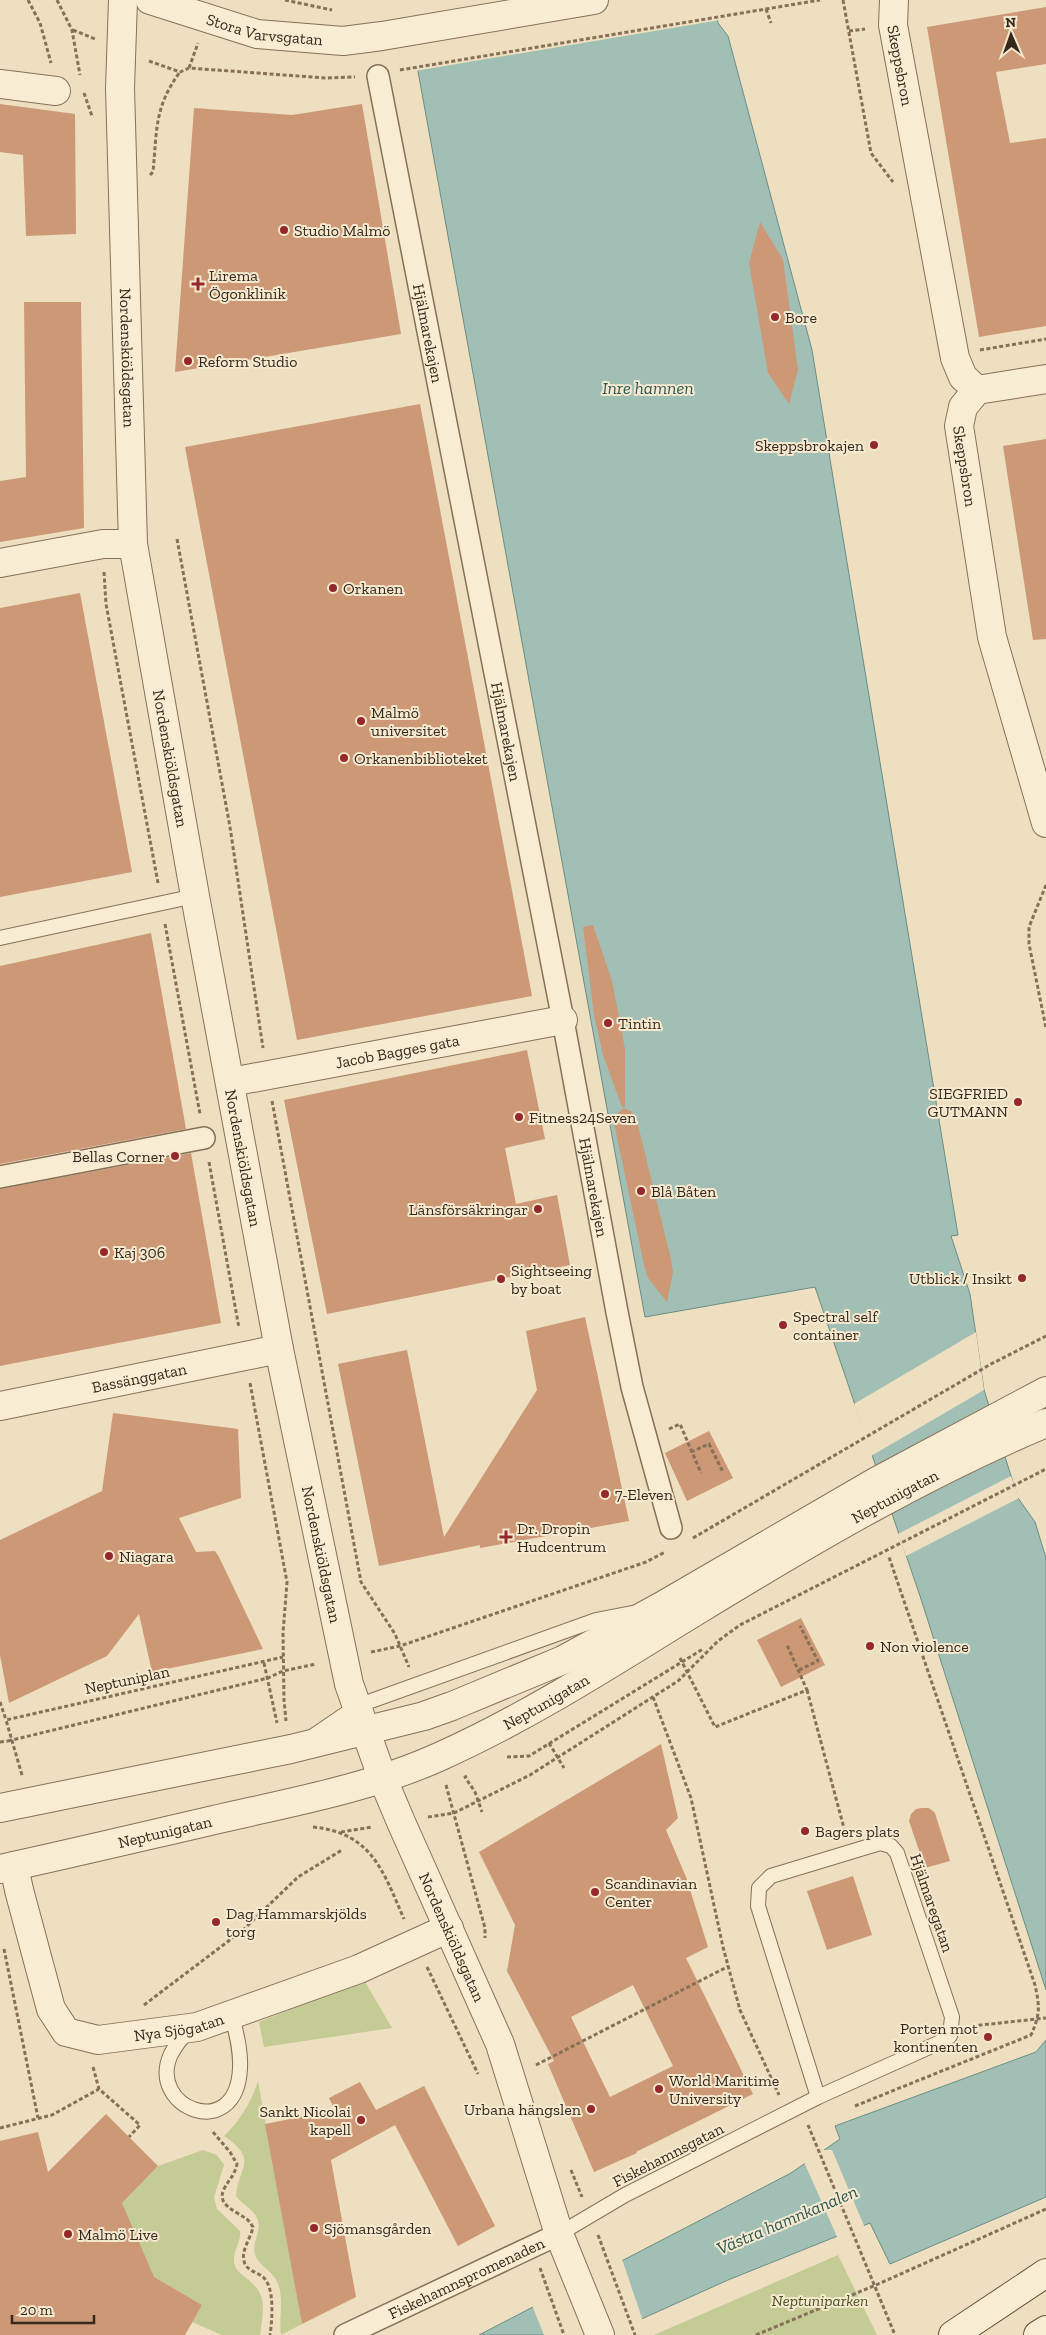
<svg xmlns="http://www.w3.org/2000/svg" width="1046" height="2335" font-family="'Zilla Slab',serif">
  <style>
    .green { fill: #c5cb94 }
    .water { fill: #a2bfb6; stroke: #6a8d84 }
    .pier { fill: #eddfbf }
    .building { fill: #cc9875; fill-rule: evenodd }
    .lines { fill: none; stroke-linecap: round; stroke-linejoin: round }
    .service-casing { stroke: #867058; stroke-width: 16 }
    .pedestrian-casing { stroke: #867058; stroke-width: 24 }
    .minor-casing { stroke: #867058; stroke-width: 30 }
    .tertiary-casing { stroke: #867058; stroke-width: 30 }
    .secondary-casing { stroke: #68513b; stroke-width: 30 }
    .path { stroke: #867058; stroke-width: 3; stroke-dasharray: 4 2.5; stroke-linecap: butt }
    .service { stroke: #f8edd2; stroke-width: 14 }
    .pedestrian { stroke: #f8edd2; stroke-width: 21 }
    .minor { stroke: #f8edd2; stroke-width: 28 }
    .tertiary { stroke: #f8edd2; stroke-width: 28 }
    .secondary { stroke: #f8edd2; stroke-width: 28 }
    .poi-dot { fill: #95282a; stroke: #f5e9cf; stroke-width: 2 }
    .labels { text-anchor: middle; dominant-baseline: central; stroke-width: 4; stroke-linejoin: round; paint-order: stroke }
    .street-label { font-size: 16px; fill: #36281c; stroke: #f5e9cf }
    .poi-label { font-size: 16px; fill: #36281c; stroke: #f5e9cf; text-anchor: start }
    .park-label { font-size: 16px; font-style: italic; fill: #475223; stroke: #f5e9cf }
    .water-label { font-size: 18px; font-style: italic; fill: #2b5552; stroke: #f5e9cf }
  </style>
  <rect width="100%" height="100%" fill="#eddfbf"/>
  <g class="green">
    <path d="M364,1980L392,2028L264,2047L259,2022Z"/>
    <path d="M258,2081L302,2324L281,2335C278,2316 286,2296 275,2278C270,2270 259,2265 255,2255C251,2243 263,2230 257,2218C253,2209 242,2204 236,2196C238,2166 260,2161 224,2136C240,2121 251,2102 258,2081Z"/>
    <path d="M203,2150L217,2155L224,2165L214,2197L217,2209L240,2231C242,2243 229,2255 236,2268C240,2275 248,2278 253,2284C268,2297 262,2317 260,2335H222L192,2322L202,2305L139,2269L122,2203L158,2166Z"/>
    <path d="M838,2255L877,2335H654Z"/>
  </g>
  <g class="water">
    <path d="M405,0H714L718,23L728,36L812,350L958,1235L951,1236L970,1294L984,1390L1018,1498L1035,1522L1046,1558V1990L921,1599L815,1287L645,1317Z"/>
    <path d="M1046,2040V2197L890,2264L870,2223L728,2280L606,2335H479L791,2173L840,2139L835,2126L1036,2052Z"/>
  </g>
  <g class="pier">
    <path d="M402,0H717L720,20L415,71Z"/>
    <path d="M976,1332L984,1390L871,1456L854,1404Z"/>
    <path d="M1011,1476L1019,1498L906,1556L898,1534Z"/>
    <path d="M823,2150H832L865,2228L838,2239L804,2162Z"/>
    <path d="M622,2259L643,2321L612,2335H544L532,2305Z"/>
  </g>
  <g class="building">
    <path d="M1046,7V64L996,72L1010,143L1046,138V326L979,337L927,27Z"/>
    <path d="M0,104L75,114L76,234L26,236L23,155L0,152Z"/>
    <path d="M362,104L401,334L175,372L194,108L292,115Z"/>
    <path d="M760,222L783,259L798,370L789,404L768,373L749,263Z"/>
    <path d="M24,302H81L84,528L0,542V481L26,477Z"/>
    <path d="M420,404L532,996L297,1040L185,447Z"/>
    <path d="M1046,439V639L1033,640L1003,446Z"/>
    <path d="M80,593L132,872L0,897V608Z"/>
    <path d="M593,925L612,981L622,1032L625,1050V1107H622L603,1055L594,1015L583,927Z"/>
    <path d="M151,933L186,1129L0,1164V966Z"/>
    <path d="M527,1050L545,1139L505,1148L516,1204L557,1195L570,1265L327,1314L284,1100Z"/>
    <path d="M623,1108L631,1111L636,1117L671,1259L673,1272L667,1302L648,1278L644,1265L614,1123L615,1116Z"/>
    <path d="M191,1153L221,1323L0,1366V1189Z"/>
    <path d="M585,1317L629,1521L480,1548V1545L379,1566L338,1364L407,1350L444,1537L537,1390L526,1331Z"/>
    <path d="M113,1413L238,1429L241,1498L179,1518L196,1552L215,1551L219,1557L263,1649L152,1672L139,1614L107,1656L9,1703L0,1655V1540L102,1491Z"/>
    <path d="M709,1431L733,1478L687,1501L665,1453Z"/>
    <path d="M801,1618L825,1665L781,1687L757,1640Z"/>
    <path d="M661,1744L678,1818L666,1830L686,1877L708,1947L686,1958L753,2094L636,2152L637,2153L594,2172L548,2064L554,2061L507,1971L515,1925L479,1852ZM633,1985L673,2066L610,2097L571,2017Z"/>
    <path d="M922,1808H929L935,1813L950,1861L925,1868L909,1821L911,1814L916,1809Z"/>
    <path d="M853,1876L872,1935L827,1950L807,1891Z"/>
    <path d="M360,2082L376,2110L424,2086L495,2226L458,2246L395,2125L331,2160L356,2297L302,2324L265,2124L335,2110L329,2098Z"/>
    <path d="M106,2114L158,2166L122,2203L154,2277L202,2305L185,2335H0V2141L38,2132L48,2172Z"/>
  </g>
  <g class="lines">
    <defs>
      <g id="service">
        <path d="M0,938L195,896"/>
        <path d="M313,1736L357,1706L596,1620L632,1613"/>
        <path d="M190,2031C181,2037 176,2045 171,2054C146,2108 237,2144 240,2068C241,2050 236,2033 232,2015"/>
        <path d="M559,2234L625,2195L818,2097L945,2040L950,2036L952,2017L897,1853L891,1846L880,1843L771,1876L759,1888L758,1906L818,2097"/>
      </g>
      <g id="pedestrian">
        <path id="s1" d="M378,76L563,1020L617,1312L632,1387L671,1528"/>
        <path d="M0,1177L204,1138"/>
        <path id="s2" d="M345,2335L559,2234"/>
      </g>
      <g id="minor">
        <path id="s3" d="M894,0L893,25L955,358L963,377L977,390"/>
        <path d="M0,84L56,91"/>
        <path id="s4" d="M977,390L963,407L959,426L992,637L1046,823"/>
        <path d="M977,390L1046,379"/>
        <path d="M0,563L103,544H133"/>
        <path id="s5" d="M231,1082L563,1020"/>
        <path id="s6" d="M0,1406L279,1349"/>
        <path id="s7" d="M14,1866L19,1890L51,2009L66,2032L98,2040L197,2027L359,1969L449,1928"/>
      </g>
      <g id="tertiary">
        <path id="s8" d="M123,0L120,88L133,544L195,896L279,1349L349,1684L382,1777L401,1822L500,2044L559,2234L600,2335"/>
        <path id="s9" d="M150,0L257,34L343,41L382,36L594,0"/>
        <path d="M0,1808L291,1749L424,1716L452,1706L563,1660L660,1607L877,1481L1046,1391"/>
        <path id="s10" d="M0,1869C79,1852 157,1833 236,1815C303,1800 378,1785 441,1756C530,1716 613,1662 696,1611C809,1542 924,1474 1046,1423"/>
      </g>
      <g id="secondary">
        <path d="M953,2335L1046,2273"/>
        <path d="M1038,2335L1046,2330"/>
      </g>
    </defs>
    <use href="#service" class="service-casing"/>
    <use href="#pedestrian" class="pedestrian-casing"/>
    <use href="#minor" class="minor-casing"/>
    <use href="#tertiary" class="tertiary-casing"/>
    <use href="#secondary" class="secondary-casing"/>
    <g class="path">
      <path d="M28,0L40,23L51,63"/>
      <path d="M57,0L72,30L80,75"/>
      <path d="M285,0L332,10"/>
      <path d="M843,0L871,153L893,182"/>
      <path d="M766,9L771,23"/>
      <path d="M73,30L95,39"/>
      <path d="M849,31L865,29"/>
      <path d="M149,61L180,72L189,68L325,78L355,77"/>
      <path d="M189,68L198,43"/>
      <path d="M400,70L820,0"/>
      <path d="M84,93L92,116"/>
      <path d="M150,175L153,172C157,131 154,107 180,72"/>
      <path d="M980,350L1046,339"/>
      <path d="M177,539L230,827L263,1048"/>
      <path d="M104,572L106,604L158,883"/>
      <path d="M1046,885L1029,927V944L1046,1028"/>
      <path d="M165,924L200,1114"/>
      <path d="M272,1101L361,1582L395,1634L409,1667"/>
      <path d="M209,1162L239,1328"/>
      <path d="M250,1383L287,1582L283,1633L284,1700L286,1721"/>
      <path d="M669,1429L680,1424L701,1473"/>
      <path d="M691,1452L709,1444L723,1472"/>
      <path d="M693,1538L991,1364L1046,1336"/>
      <path d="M371,1652L400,1646L646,1562L665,1552"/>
      <path d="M680,1658L715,1727L807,1690L787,1645"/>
      <path d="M264,1663L277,1723"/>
      <path d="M799,1670L818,1661L800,1626"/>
      <path d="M807,1690L845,1832"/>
      <path d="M653,1697L691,1798L723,1947L740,2010L779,2095"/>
      <path d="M0,1702L6,1720"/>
      <path d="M8,1741L268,1678L283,1671L316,1664"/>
      <path d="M0,1742L8,1741"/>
      <path d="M549,1743L564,1768"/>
      <path d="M507,1757L529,1756L703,1649"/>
      <path d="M22,1775L6,1720L283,1657"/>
      <path d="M467,1776L465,1777L475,1792L482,1812"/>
      <path d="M446,1785L485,1928V1938"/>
      <path d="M428,1817L454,1813L530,1775L678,1681L718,1641L740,1625L1046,1469"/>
      <path d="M313,1827C372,1833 383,1871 404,1919"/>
      <path d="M341,1832L372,1827"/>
      <path d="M4,1949L38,2118"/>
      <path d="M427,1967L478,2074"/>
      <path d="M144,2005L243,1930L298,1877L342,1850"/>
      <path d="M972,2026L1046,2018"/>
      <path d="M536,2065L729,1966"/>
      <path d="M93,2067L99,2089L140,2125L129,2137"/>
      <path d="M855,2106L1031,2035C1040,2015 1040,2007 1035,1985L889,1557"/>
      <path d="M808,2125L895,2335"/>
      <path d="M0,2128L52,2115L99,2089"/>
      <path d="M213,2132L230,2152L237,2164C234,2177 229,2179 224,2189C216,2205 236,2211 245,2218C249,2220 251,2224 253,2227C251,2238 241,2250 244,2261C246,2271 258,2272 264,2278C275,2289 272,2321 270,2335"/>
      <path d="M571,2170L582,2197"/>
      <path d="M598,2235L635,2335"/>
      <path d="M540,2268L564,2335"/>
      <path d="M756,2335L876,2285L1046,2209"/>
    </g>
    <use href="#service" class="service"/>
    <use href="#pedestrian" class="pedestrian"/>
    <use href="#minor" class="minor"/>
    <use href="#tertiary" class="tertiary"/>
    <use href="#secondary" class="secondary"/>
  </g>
  <g class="poi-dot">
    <circle cx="284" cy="230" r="5"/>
    <path d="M195.5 276.5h5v5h5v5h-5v5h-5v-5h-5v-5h5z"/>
    <circle cx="775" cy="317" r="5"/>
    <circle cx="188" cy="361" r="5"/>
    <circle cx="874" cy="445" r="5"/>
    <circle cx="333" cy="588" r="5"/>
    <circle cx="361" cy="721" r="5"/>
    <circle cx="344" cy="758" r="5"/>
    <circle cx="608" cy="1023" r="5"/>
    <circle cx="1018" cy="1102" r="5"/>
    <circle cx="519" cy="1117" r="5"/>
    <circle cx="175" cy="1156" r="5"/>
    <circle cx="641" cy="1191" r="5"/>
    <circle cx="538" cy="1209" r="5"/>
    <circle cx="104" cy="1252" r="5"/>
    <circle cx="1022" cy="1278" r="5"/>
    <circle cx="501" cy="1279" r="5"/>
    <circle cx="783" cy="1325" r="5"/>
    <circle cx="605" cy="1494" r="5"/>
    <path d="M503.5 1529.5h5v5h5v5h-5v5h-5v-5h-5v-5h5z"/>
    <circle cx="109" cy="1556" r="5"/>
    <circle cx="870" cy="1646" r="5"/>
    <circle cx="805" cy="1831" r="5"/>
    <circle cx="595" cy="1892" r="5"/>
    <circle cx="216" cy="1922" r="5"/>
    <circle cx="988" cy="2037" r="5"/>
    <circle cx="659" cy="2089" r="5"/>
    <circle cx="591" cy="2109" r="5"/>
    <circle cx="361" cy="2120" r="5"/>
    <circle cx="314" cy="2228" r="5"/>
    <circle cx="68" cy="2234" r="5"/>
  </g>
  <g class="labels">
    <g class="street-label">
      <text stroke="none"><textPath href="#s9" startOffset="119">Stora Varvsgatan</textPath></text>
      <text stroke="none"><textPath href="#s3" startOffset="66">Skeppsbron</textPath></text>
      <text stroke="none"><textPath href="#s1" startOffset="262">Hjälmarekajen</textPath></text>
      <text stroke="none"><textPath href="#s8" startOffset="358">Nordenskiöldsgatan</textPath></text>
      <text stroke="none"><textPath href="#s4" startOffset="82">Skeppsbron</textPath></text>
      <text stroke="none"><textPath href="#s1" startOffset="668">Hjälmarekajen</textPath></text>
      <text stroke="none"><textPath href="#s8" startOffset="762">Nordenskiöldsgatan</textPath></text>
      <text stroke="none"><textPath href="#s5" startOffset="169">Jacob Bagges gata</textPath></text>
      <text stroke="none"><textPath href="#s8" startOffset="1168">Nordenskiöldsgatan</textPath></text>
      <text stroke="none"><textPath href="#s1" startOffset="1132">Hjälmarekajen</textPath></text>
      <text stroke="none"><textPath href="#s6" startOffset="142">Bassänggatan</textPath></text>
      <text stroke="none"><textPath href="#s10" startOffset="979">Neptunigatan</textPath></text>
      <text stroke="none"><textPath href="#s8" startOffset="1572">Nordenskiöldsgatan</textPath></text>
      <text transform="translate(127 1680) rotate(-12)">Neptuniplan</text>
      <text stroke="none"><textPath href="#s10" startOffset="574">Neptunigatan</textPath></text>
      <text stroke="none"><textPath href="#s10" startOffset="169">Neptunigatan</textPath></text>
      <text transform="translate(932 1903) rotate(71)">Hjälmaregatan</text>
      <text stroke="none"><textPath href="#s8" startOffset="1978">Nordenskiöldsgatan</textPath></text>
      <text stroke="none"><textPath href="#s7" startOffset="290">Nya Sjögatan</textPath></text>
      <text transform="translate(668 2155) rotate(-27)">Fiskehamnsgatan</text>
      <text stroke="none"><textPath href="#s2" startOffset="134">Fiskehamnspromenaden</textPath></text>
    </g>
    <g class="poi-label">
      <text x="294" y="230">Studio Malmö</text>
      <text x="209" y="275">Lirema<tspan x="209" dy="18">Ögonklinik</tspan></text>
      <text x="785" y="317">Bore</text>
      <text x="198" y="361">Reform Studio</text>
      <text x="864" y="445" text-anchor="end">Skeppsbrokajen</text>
      <text x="343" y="588">Orkanen</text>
      <text x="371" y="712">Malmö<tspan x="371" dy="18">universitet</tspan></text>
      <text x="354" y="758">Orkanenbiblioteket</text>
      <text x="618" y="1023">Tintin</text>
      <text x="1008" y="1093" text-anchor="end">SIEGFRIED<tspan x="1008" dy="18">GUTMANN</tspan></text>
      <text x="529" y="1117">Fitness24Seven</text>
      <text x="165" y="1156" text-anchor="end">Bellas Corner</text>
      <text x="651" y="1191">Blå Båten</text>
      <text x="528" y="1209" text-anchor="end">Länsförsäkringar</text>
      <text x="114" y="1252">Kaj 306</text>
      <text x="511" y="1270">Sightseeing<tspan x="511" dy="18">by boat</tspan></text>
      <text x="1012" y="1278" text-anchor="end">Utblick / Insikt</text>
      <text x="793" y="1316">Spectral self<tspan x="793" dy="18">container</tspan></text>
      <text x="615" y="1494">7-Eleven</text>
      <text x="517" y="1528">Dr. Dropin<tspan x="517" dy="18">Hudcentrum</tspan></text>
      <text x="119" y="1556">Niagara</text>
      <text x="880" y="1646">Non violence</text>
      <text x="815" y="1831">Bagers plats</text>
      <text x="605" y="1883">Scandinavian<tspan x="605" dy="18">Center</tspan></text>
      <text x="226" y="1913">Dag Hammarskjölds<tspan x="226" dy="18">torg</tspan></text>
      <text x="978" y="2028" text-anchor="end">Porten mot<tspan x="978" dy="18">kontinenten</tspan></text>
      <text x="669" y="2080">World Maritime<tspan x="669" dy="18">University</tspan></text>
      <text x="581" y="2109" text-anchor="end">Urbana hängslen</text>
      <text x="351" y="2111" text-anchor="end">Sankt Nicolai<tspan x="351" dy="18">kapell</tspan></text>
      <text x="324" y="2228">Sjömansgården</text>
      <text x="78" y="2234">Malmö Live</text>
    </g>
    <g class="park-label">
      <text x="820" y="2300">Neptuniparken</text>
    </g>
    <g class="water-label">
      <text x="648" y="388">Inre hamnen</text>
      <text transform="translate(787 2220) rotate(-23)">Västra hamnkanalen</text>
    </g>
  </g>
  <g transform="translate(1011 35) rotate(358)" stroke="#f5e9cf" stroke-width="4" paint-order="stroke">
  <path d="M0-4L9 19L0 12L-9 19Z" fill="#36281c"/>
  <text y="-8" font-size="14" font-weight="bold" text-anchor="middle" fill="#36281c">N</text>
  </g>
  <path d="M12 2315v8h82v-8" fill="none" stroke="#36281c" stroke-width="2.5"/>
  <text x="20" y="2315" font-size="15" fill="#36281c" stroke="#f5e9cf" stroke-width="4" paint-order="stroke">20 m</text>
</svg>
